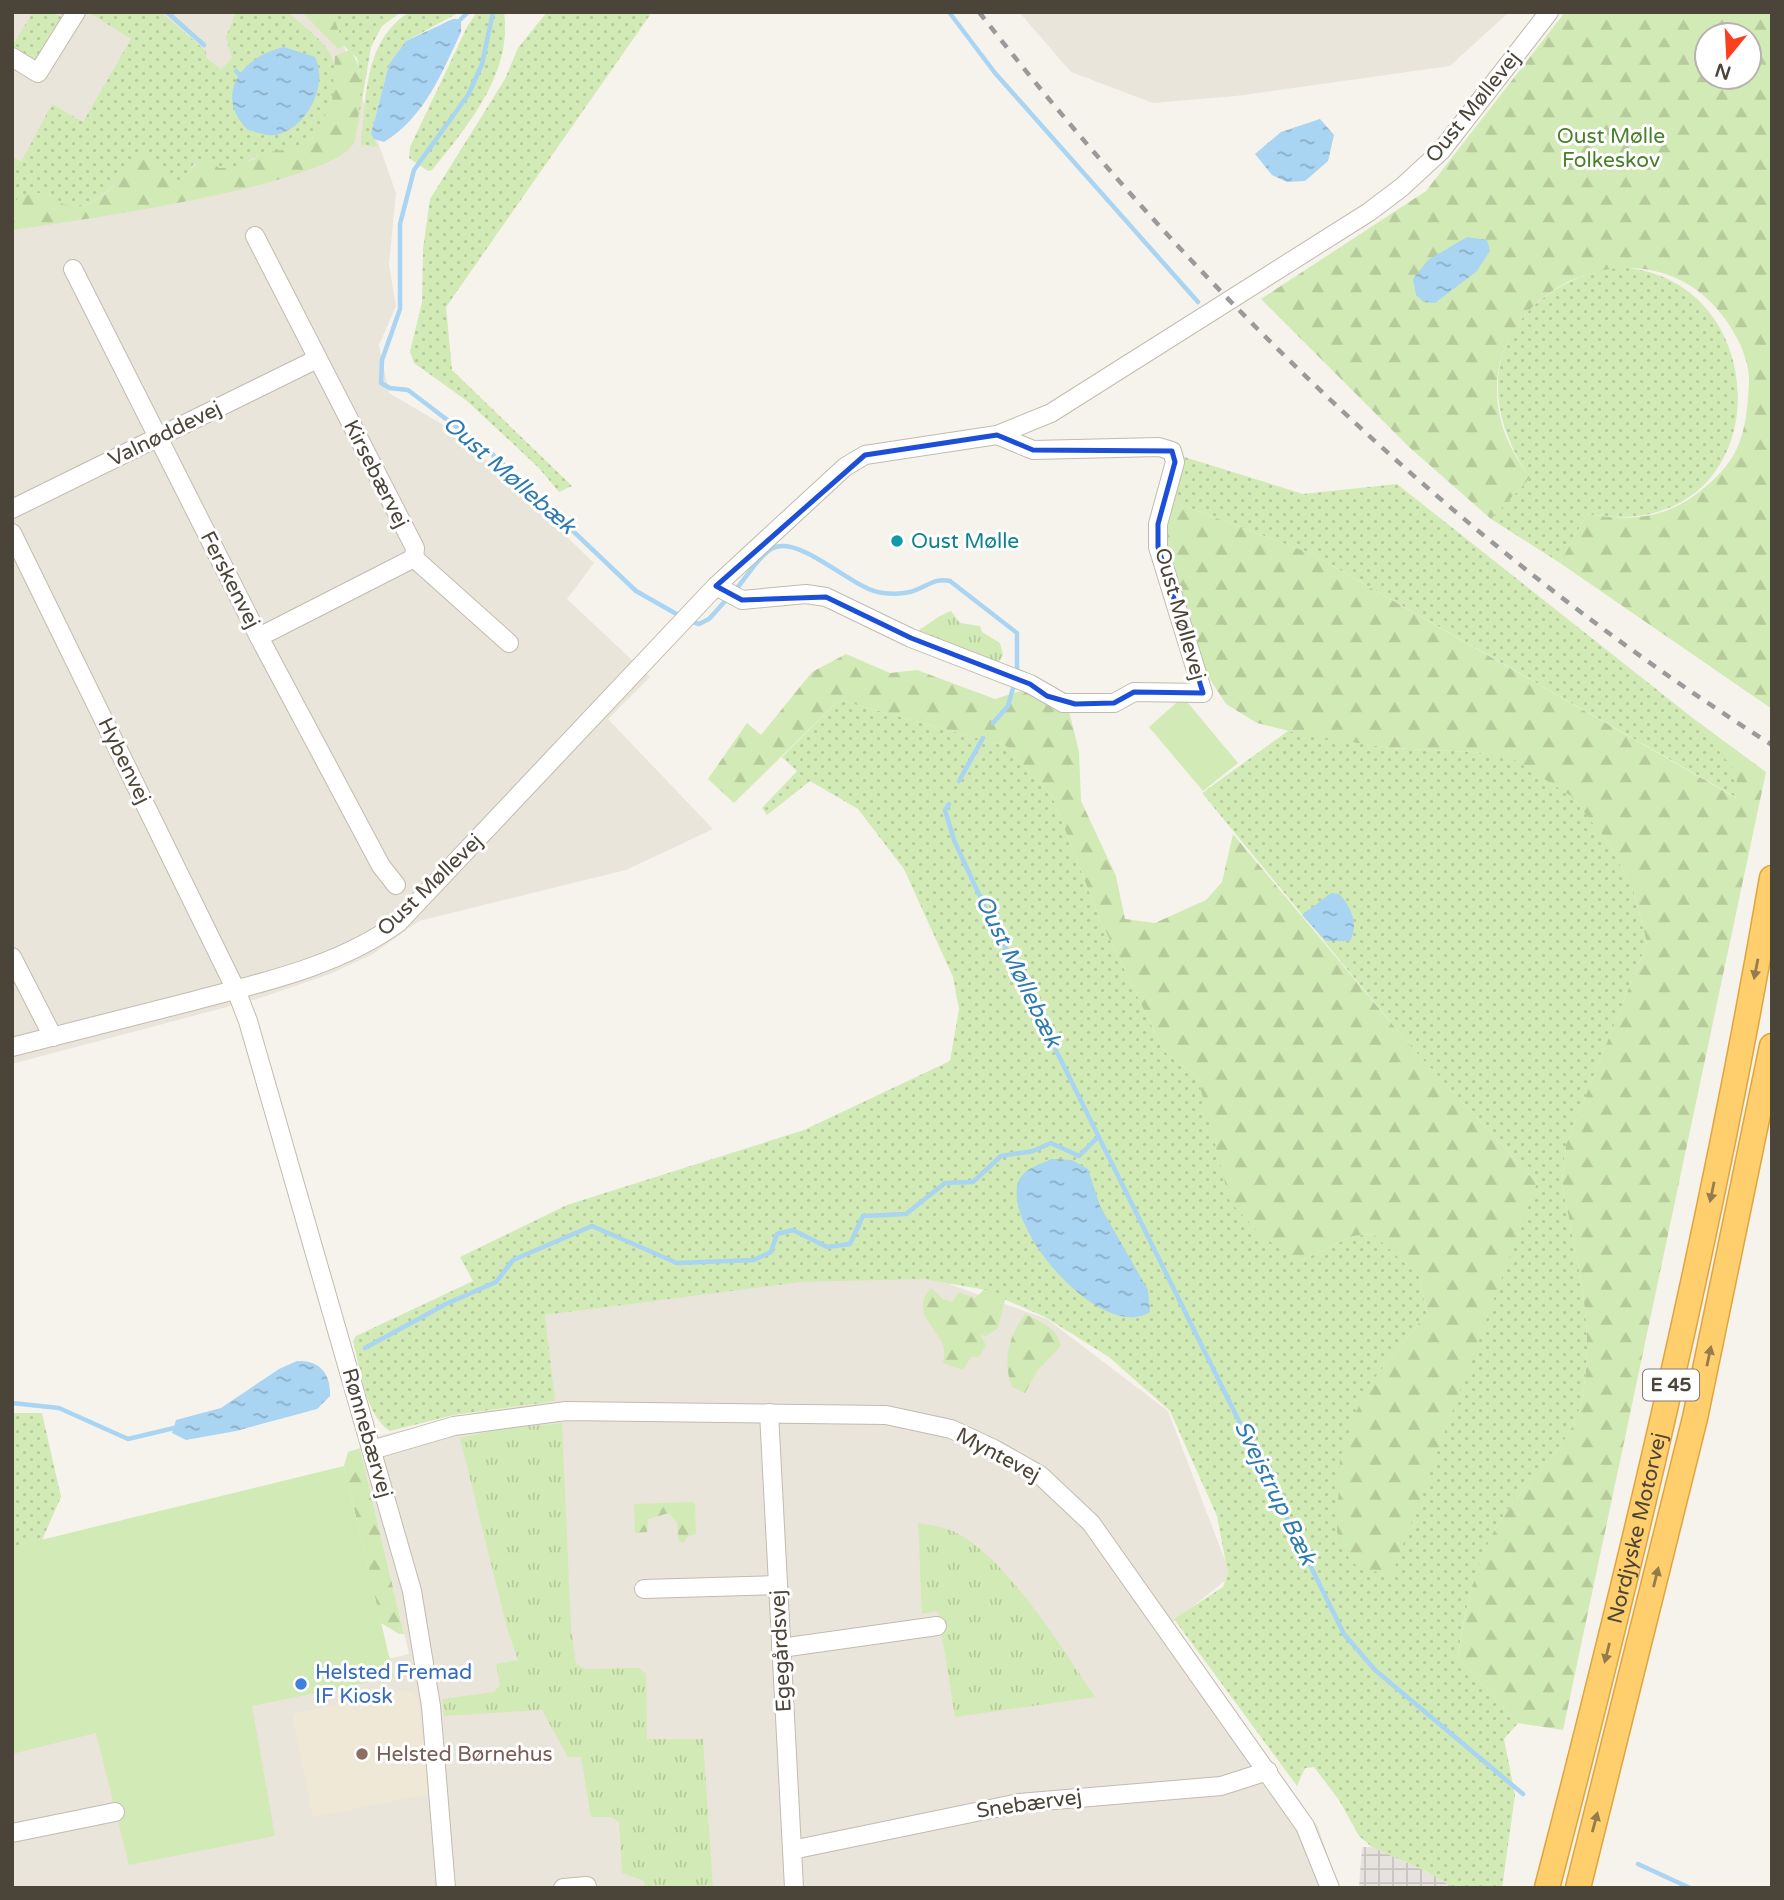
<svg xmlns="http://www.w3.org/2000/svg" width="1784" height="1900" font-family="'Varela Round',sans-serif">
  <style>
    .residential { fill: #eae5da }
    .industrial { fill: url(#industrial-grid) }
    .education { fill: #efe8d6 }
    .grass { fill: url(#grass-dots) }
    .forest { fill: url(#forest-firs); fill-rule: evenodd }
    .park { fill: url(#park-tufts) }
    .garden { fill: #d2eab5 }
    .water { fill: url(#water-ripples) }
    .lines { fill: none; stroke-linecap: round; stroke-linejoin: round }
    .stream { stroke: #a9d4f2; stroke-width: 4.5 }
    .minor-casing { stroke: #c2bbae; stroke-width: 20 }
    .highway-casing { stroke: #e0a43c; stroke-width: 27 }
    .minor { stroke: #fff; stroke-width: 18 }
    .highway { stroke: #ffcf6e; stroke-width: 24 }
    .rail { stroke: #9a9a9a; stroke-width: 4.5; stroke-dasharray: 9 9; stroke-linecap: butt }
    .oneway { fill: #937c4e }
    .marked { fill: none; stroke: #1d4ed8; stroke-width: 5; stroke-linejoin: round }
    .culture-dot { fill: #0f9aa8; stroke: #fff; stroke-width: 2.5 }
    .shop-dot { fill: #3f7fe0; stroke: #fff; stroke-width: 2.5 }
    .education-dot { fill: #8d6e63; stroke: #fff; stroke-width: 2.5 }
    .labels { text-anchor: middle; dominant-baseline: central; stroke-width: 6; stroke-linejoin: round; paint-order: stroke }
    .shield { fill: #fff; stroke: #817c74; stroke-width: 2 }
    .shield-label { font-size: 19px; font-weight: bold; fill: #4b4439 }
    .street-label { font-size: 21px; fill: #4b4439; stroke: #fff }
    .park-label { font-size: 21px; fill: #4a7f2a; stroke: #fff }
    .culture-label { font-size: 21px; fill: #0d838f; stroke: #fff; text-anchor: start }
    .shop-label { font-size: 21px; fill: #366cbe; stroke: #fff; text-anchor: start }
    .education-label { font-size: 21px; fill: #785e54; stroke: #fff; text-anchor: start }
    .water-label { font-size: 23px; font-style: italic; fill: #2e7ab2; stroke: #fff }
  </style>
  <defs>
    <pattern id="industrial-grid" width="8" height="8" patternUnits="userSpaceOnUse" patternTransform="scale(1.75)"><rect width="8" height="8" fill="#e6e2dd"/><path d="M0 4h8M4 0v8" fill="none" stroke="#c7c3be"/></pattern>
    <pattern id="grass-dots" width="8" height="8" patternUnits="userSpaceOnUse" patternTransform="scale(1.75)"><rect width="8" height="8" fill="#d2eab5"/><path d="M2 2h.1M6 6h.1" fill="none" stroke="#b6ca9c" stroke-width="1.8" stroke-linecap="round"/></pattern>
    <pattern id="forest-firs" width="22" height="20" patternUnits="userSpaceOnUse" patternTransform="scale(1.75)"><rect width="22" height="20" fill="#d2eab5"/><path d="M5 1l3.5 6h-7zM16 11l3.5 6h-7z" fill="#b6ca9c"/></pattern>
    <pattern id="park-tufts" width="24" height="20" patternUnits="userSpaceOnUse" patternTransform="scale(1.75)"><rect width="24" height="20" fill="#d2eab5"/><path d="M3 7l-1-3M5 7V3M7 7l1-3M15 17l-1-3M17 17v-4M19 17l1-3" fill="none" stroke="#b6ca9c"/></pattern>
    <pattern id="water-ripples" width="26" height="14" patternUnits="userSpaceOnUse" patternTransform="scale(1.75)"><rect width="26" height="14" fill="#a9d4f2"/><path d="M2 4q2-2 4 0t4 0M15 11q2-2 4 0t4 0" fill="none" stroke="#8caec5"/></pattern>
  </defs>
  <rect width="100%" height="100%" fill="#f6f3ec"/>
  <g class="residential">
    <path d="M12,12H332L396,193L389,265L396,306L379,345L389,393L461,435L594,563L567,599L650,677L608,719L713,829L626,870L419,921L373,954L330,974L257,999L12,1064Z"/>
    <path d="M1019,12H1509L1450,66L1236,96L1153,103L1071,72Z"/>
    <path d="M929,1277L1047,1319L1168,1411L1231,1576L1172,1623L1318,1827L1339,1888H12V1748L409,1654L360,1448L382,1435L479,1412L554,1401L545,1315L820,1278Z"/>
  </g>
  <path class="industrial" d="M1362,1847H1372L1428,1872L1454,1888H1359Z"/>
  <path class="education" d="M407,1690L418,1697L429,1794L313,1817L292,1714Z"/>
  <g class="grass">
    <path d="M33,12H53L64,19L37,64L12,46Z"/>
    <path d="M88,12H161L206,51V58L221,69L232,58L226,37L236,12H288C301,25 322,38 330,54C346,83 327,135 297,148C286,153 270,149 260,154C250,159 242,166 231,168C219,170 206,163 194,163L186,179L179,182L169,178L125,176C103,191 90,216 60,204L52,194L12,203V156L21,162L52,104L83,122L131,39Z"/>
    <path d="M332,12H401L382,26L371,47L355,141L360,74L357,58L344,46Z"/>
    <path d="M409,12H460L406,41L389,64L371,134L378,147L361,145C367,95 363,43 409,12Z"/>
    <path d="M477,12H504C513,72 468,126 432,170L428,171L409,158L410,147L468,25Z"/>
    <path d="M547,12H652L446,307L452,370L572,486L559,492L538,467L467,401L414,363L410,351L422,303L423,249L430,199L505,79L518,48Z"/>
    <path d="M1611,267C1784,267 1784,549 1587,514L1560,563L1491,519L1530,478C1466,384 1500,295 1611,267Z"/>
    <path d="M1181,456L1303,494L1397,484L1694,719L1738,774L1737,798L1312,554L1169,500Z"/>
    <path d="M839,700L1006,746L1052,796L1099,917L1164,1051L1198,1078L1300,1261L1353,1236L1373,1234L1419,1276L1427,1313L1364,1391L1537,1183L1413,1049L1202,793L1288,731L1390,748L1474,752L1513,758L1571,796L1609,843L1634,892L1647,943L1566,1145L1562,1182C1575,1255 1598,1329 1581,1403C1569,1452 1521,1484 1497,1526C1476,1564 1463,1614 1458,1658L1518,1723L1504,1739L1515,1795L1502,1888H1454L1428,1872L1372,1847L1359,1836L1339,1800L1314,1767L1305,1768L1297,1786L1174,1619L1223,1587L1228,1574L1217,1516L1170,1411L1109,1357L1045,1317L981,1289L923,1279L800,1282L545,1315L555,1401L454,1415L390,1431C365,1415 360,1368 353,1341L356,1336L473,1281L460,1257L567,1205L804,1130L950,1061L959,1009L953,977L904,869L858,809L810,781L767,815L762,808L797,771L782,757Z"/>
    <path d="M12,1413H42L61,1497L42,1540L12,1547Z"/>
  </g>
  <g class="forest">
    <path d="M302,12H332L344,46L338,49Z"/>
    <path d="M1565,12H1772V709L1560,563L1587,514C1645,524 1681,514 1721,472C1745,447 1747,415 1749,383C1750,359 1736,333 1722,315C1644,213 1472,291 1500,417C1505,440 1517,459 1530,478L1491,519L1409,447L1261,299L1426,191ZM1707,35H1749V77H1707Z"/>
    <path d="M349,50C370,70 357,114 355,141C338,185 66,222 12,230C12,196 16,190 52,194C82,232 123,179 139,152L168,170L169,178L179,182C191,176 192,164 204,157L219,168H230L253,160L261,153L297,148L313,138L332,102L335,56Z"/>
    <path d="M1169,500L1312,554L1736,798L1737,774L1694,719L1766,772L1563,1730L1518,1723L1458,1658C1464,1614 1475,1564 1497,1526C1521,1484 1569,1452 1581,1403C1598,1329 1575,1255 1562,1182L1566,1145L1647,943L1634,892L1609,843L1571,796L1513,759L1474,752L1390,748L1301,734L1257,723L1226,704L1195,656L1163,558Z"/>
    <path d="M846,654L890,673L917,670L995,699L1027,689L1069,711L1079,752L1081,801L1116,876L1125,919L1155,923L1206,900L1222,882L1233,834L1413,1049L1537,1183L1391,1577L1351,1563L1337,1532L1340,1458L1364,1391L1427,1313L1419,1276L1373,1234L1353,1236L1300,1261L1264,1238L1230,1202L1198,1078L1164,1051L1099,917L1052,796L1006,746L839,700L734,803L708,779L747,723L761,735L812,672Z"/>
    <path d="M931,1288L943,1299L952,1302L959,1292L975,1298L985,1289L1006,1296L998,1328L986,1336L980,1335L986,1345L979,1357H971L963,1370L943,1363C944,1357 945,1351 943,1345C935,1325 910,1311 931,1288Z"/>
    <path d="M1025,1314C1040,1321 1058,1328 1061,1346L1037,1371L1025,1393L1012,1387C1002,1361 1009,1336 1025,1314Z"/>
    <path d="M360,1448L404,1634H399L381,1623L344,1466L348,1452Z"/>
    <path d="M692,1502L695,1504L696,1534L688,1536L684,1543L679,1542L677,1523L669,1513L648,1519L647,1532L635,1533L634,1504Z"/>
  </g>
  <g class="park">
    <path d="M951,611L960,623L980,626L982,632L1000,643L1003,655L998,664L917,635L920,629C931,623 939,615 951,611Z"/>
    <path d="M562,1423L571,1628L576,1664L586,1669L639,1668L646,1674L647,1739H703L713,1888H645L644,1881L622,1873L619,1822L611,1817H591L581,1757H568L542,1710L444,1716L442,1699L494,1692L500,1685L496,1664L518,1660L507,1628L460,1438L500,1429Z"/>
    <path d="M918,1523C928,1525 940,1526 950,1530C1003,1551 1063,1650 1095,1697L955,1717L938,1611L922,1614Z"/>
  </g>
  <g class="garden">
    <path d="M1183,697L1238,763L1203,791L1149,727Z"/>
    <path d="M344,1466L394,1677L252,1706L275,1836L129,1865L96,1733L12,1754V1547Z"/>
  </g>
  <g class="water">
    <path d="M453,19H461V32C442,73 424,118 384,142L374,139L371,134L389,64L406,41Z"/>
    <path d="M284,47L315,57C329,84 307,129 275,135C266,136 256,132 248,130C212,94 243,56 284,47Z"/>
    <path d="M1320,119L1334,135L1328,161L1305,181L1287,182L1272,175L1255,154L1281,132Z"/>
    <path d="M1467,237L1487,240L1490,251L1476,272L1435,303L1424,302L1416,295L1413,279L1428,260Z"/>
    <path d="M1331,893L1339,894C1351,907 1359,923 1350,941H1326L1302,915Z"/>
    <path d="M1052,1159L1072,1160L1088,1169L1100,1206L1148,1290L1150,1312C1103,1343 1004,1230 1018,1183C1023,1168 1039,1165 1052,1159Z"/>
    <path d="M297,1361C320,1360 331,1374 330,1396L317,1409L236,1431L186,1440L172,1433L176,1420L221,1408L279,1369Z"/>
  </g>
  <g class="lines">
    <g class="stream">
      <path d="M167,12L204,45"/>
      <path d="M493,12L482,64L468,95L414,170L400,224V309L382,360L381,383L390,388L408,390L492,454L636,591L680,616"/>
      <path d="M949,12L995,73L1198,302"/>
      <path d="M461,19L468,12"/>
      <path d="M236,71L239,74"/>
      <path d="M736,589C746,578 758,557 771,549C799,532 855,592 883,593C891,594 902,594 910,592C925,588 934,577 950,581L1017,633V673"/>
      <path d="M693,622L699,624L709,619L728,598"/>
      <path d="M993,723L1008,706L1015,681"/>
      <path d="M959,781L983,738"/>
      <path d="M949,804L945,810L954,840L975,886L1344,1634L1375,1670L1523,1794"/>
      <path d="M365,1348L446,1304L496,1282L513,1260L592,1226L677,1263L754,1260L771,1252L777,1234L793,1230L827,1247L850,1244L863,1216L906,1214L945,1183L973,1182L1001,1156L1033,1151L1051,1143L1079,1156L1098,1137"/>
      <path d="M12,1403L59,1408L128,1439L174,1428"/>
      <path d="M1638,1864L1690,1888"/>
    </g>
    <defs>
      <g id="minor">
        <path d="M12,57L38,73L76,12"/>
        <path d="M255,236L415,548L414,558L259,637"/>
        <path d="M73,269L259,637L381,866L396,885"/>
        <path d="M12,509L317,359"/>
        <path d="M12,533L236,990L248,1021L412,1591L431,1706L446,1888"/>
        <path d="M414,558L509,643"/>
        <path d="M716,586L742,600L806,594L826,597L911,638L1030,684L1063,703H1114L1134,692L1203,693L1158,547V524L1175,462L1172,451L1159,447L1033,450L997,435"/>
        <path d="M12,957L53,1037"/>
        <path d="M12,1047C71,1032 130,1017 189,1002C260,983 337,967 398,923L716,586L845,467L865,455L997,435L1051,413L1369,212L1402,187L1441,151L1549,12"/>
        <path d="M769,1413L794,1888"/>
        <path d="M372,1450L454,1426L566,1411L886,1415L951,1429L994,1449L1040,1475L1091,1523L1305,1826L1330,1888"/>
        <path d="M644,1589L778,1585"/>
        <path d="M781,1648L937,1626"/>
        <path d="M12,1833L115,1812"/>
        <path d="M792,1850L1019,1803L1221,1786L1268,1771"/>
        <path d="M563,1888L587,1886"/>
      </g>
      <g id="highway">
        <path id="s1" d="M1547,1888C1634,1554 1714,1218 1772,878"/>
        <path d="M1578,1888L1695,1418L1772,1046"/>
      </g>
    </defs>
    <use href="#minor" class="minor-casing"/>
    <use href="#highway" class="highway-casing"/>
    <use href="#minor" class="minor"/>
    <use href="#highway" class="highway"/>
    <path class="rail" d="M979,12C1202,298 1465,550 1772,745"/>
  </g>
  <defs><path id="oneway-solid" d="M-6-.8H1V-3.2L6.5 0L1 3.2V.8H-6Z" transform="scale(1.75)"/></defs>
  <g class="oneway">
    <use href="#oneway-solid" transform="translate(1756 969) rotate(101)"/>
    <use href="#oneway-solid" transform="translate(1712 1192) rotate(102)"/>
    <use href="#oneway-solid" transform="translate(1709 1356) rotate(-78)"/>
    <use href="#oneway-solid" transform="translate(1656 1577) rotate(-76)"/>
    <use href="#oneway-solid" transform="translate(1607 1653) rotate(104)"/>
    <use href="#oneway-solid" transform="translate(1595 1822) rotate(-75)"/>
  </g>
  <path class="marked" d="M997,435L1033,450L1172,451L1175,462L1158,524V547L1203,693L1134,692L1114,703L1075,704L1047,696L1030,684L911,638L826,597L742,600L716,586L865,455Z"/>
  <circle class="culture-dot" cx="897" cy="541" r="7"/>
  <circle class="shop-dot" cx="301" cy="1684" r="7"/>
  <circle class="education-dot" cx="362" cy="1754" r="7"/>
  <g class="labels">
    <rect class="shield" x="1643" y="1369.5" width="56" height="31" rx="5"/>
    <g class="shield-label">
      <text x="1671" y="1385">E 45</text>
    </g>
    <g class="street-label">
      <text transform="translate(1473 107) rotate(-51)">Oust Møllevej</text>
      <text transform="translate(165 434) rotate(-26)">Valnøddevej</text>
      <text transform="translate(376 474) rotate(63)">Kirsebærvej</text>
      <text transform="translate(230 580) rotate(63)">Ferskenvej</text>
      <text transform="translate(1180 614) rotate(74)">Oust Møllevej</text>
      <text transform="translate(124 761) rotate(64)">Hybenvej</text>
      <text transform="translate(430 885) rotate(-44)">Oust Møllevej</text>
      <text transform="translate(367 1433) rotate(74)">Rønnebærvej</text>
      <text transform="translate(998 1455) rotate(28)">Myntevej</text>
      <text stroke="none"><textPath href="#s1" startOffset="371">Nordjyske Motorvej</textPath></text>
      <text transform="translate(781 1651) rotate(-93)">Egegårdsvej</text>
      <text transform="translate(1029 1804) rotate(-8)">Snebærvej</text>
    </g>
    <g class="park-label">
      <text x="1611" y="136">Oust Mølle<tspan x="1611" dy="24">Folkeskov</tspan></text>
    </g>
    <g class="culture-label">
      <text x="911" y="541">Oust Mølle</text>
    </g>
    <g class="shop-label">
      <text x="315" y="1672">Helsted Fremad<tspan x="315" dy="24">IF Kiosk</tspan></text>
    </g>
    <g class="education-label">
      <text x="376" y="1754">Helsted Børnehus</text>
    </g>
    <g class="water-label">
      <text transform="translate(509 475) rotate(41)">Oust Møllebæk</text>
      <text transform="translate(1018 971) rotate(64)">Oust Møllebæk</text>
      <text transform="translate(1275 1493) rotate(64)">Svejstrup Bæk</text>
    </g>
  </g>
  <rect width="1784" height="1900" fill="none" stroke="#4b4439" stroke-width="28"/>
  <g transform="translate(1728 56) rotate(198)"><circle r="33" fill="#ffffff" stroke="#b7b4b0" stroke-width="2"/>
  <path d="M0-5L12 26L0 18L-12 26Z" fill="#fc3f1d"/>
  <text y="-10" font-size="19" font-weight="bold" text-anchor="middle" fill="#4b4439">N</text>
  </g>
</svg>
